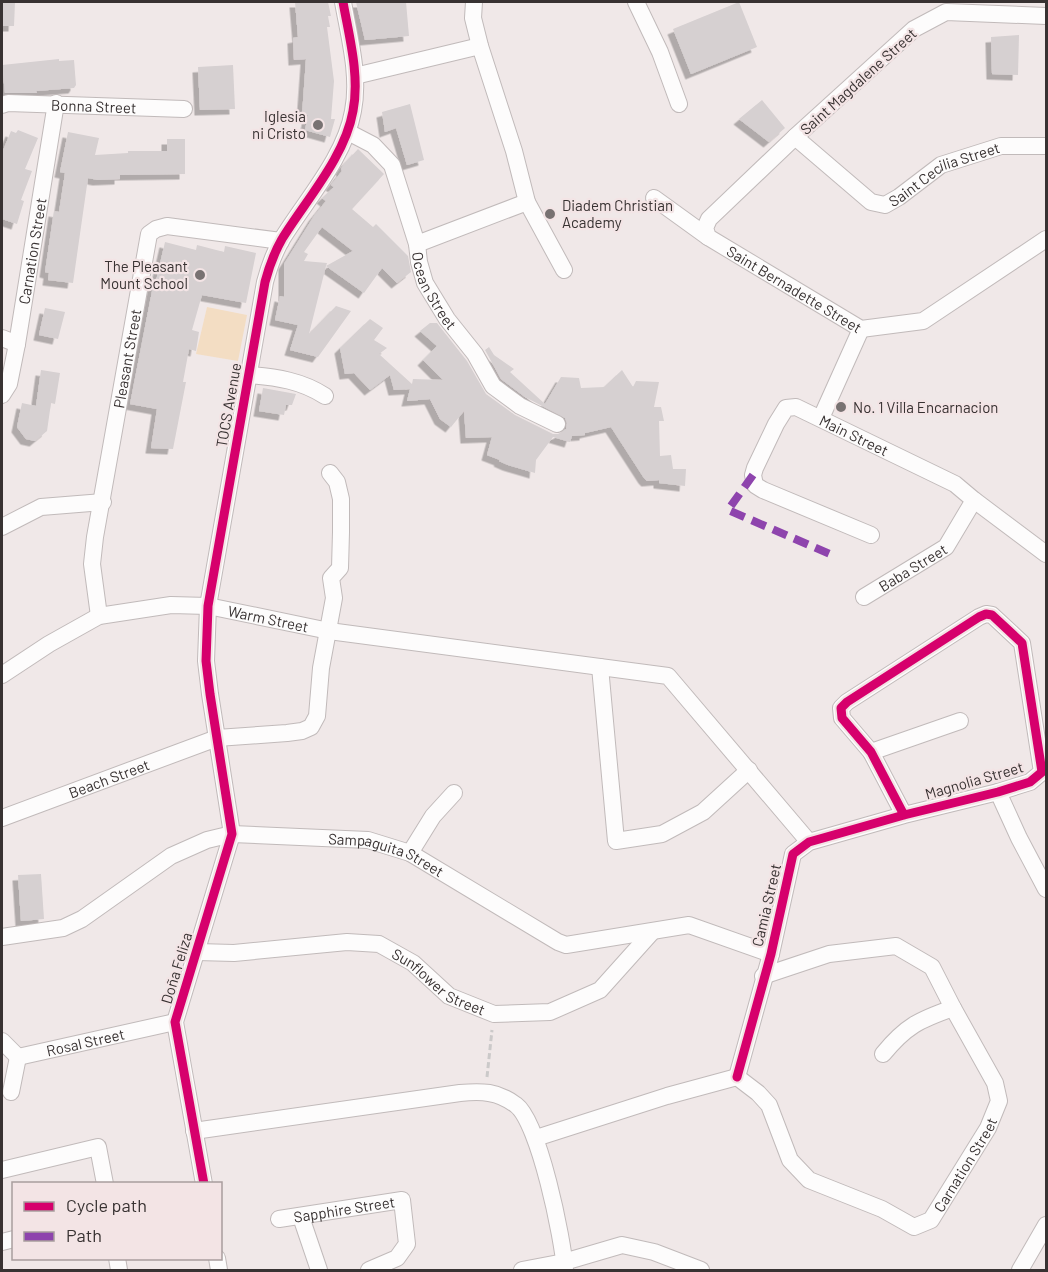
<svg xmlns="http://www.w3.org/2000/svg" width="1048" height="1272" font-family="Barlow,sans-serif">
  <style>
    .green { fill: #f3ddc3 }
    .building { fill: #d6d0d1; fill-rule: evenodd; filter: url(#shadow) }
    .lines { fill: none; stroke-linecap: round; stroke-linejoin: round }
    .minor-casing { stroke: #c1baba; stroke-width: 18 }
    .path { stroke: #cbc9c9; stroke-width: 3; stroke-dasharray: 6 3; stroke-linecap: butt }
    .minor { stroke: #fdfcfc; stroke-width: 16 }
    .quiet { stroke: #8e44ad; stroke-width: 8; stroke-dasharray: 15 8; stroke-linecap: butt }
    .cycleway-casing { stroke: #f3e4e5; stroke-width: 13 }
    .cycleway { stroke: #d6006c; stroke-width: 9 }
    .poi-dot { fill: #787272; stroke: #f3e4e5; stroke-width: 2 }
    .labels { text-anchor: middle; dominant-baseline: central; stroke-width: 4.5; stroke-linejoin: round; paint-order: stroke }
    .street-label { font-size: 15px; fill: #383232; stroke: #f3e4e5 }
    .poi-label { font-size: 15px; fill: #383232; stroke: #f3e4e5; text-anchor: end }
  </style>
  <defs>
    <filter id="shadow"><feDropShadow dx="-5.5" dy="5.5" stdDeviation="0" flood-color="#0004"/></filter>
  </defs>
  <rect width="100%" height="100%" fill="#f0e8e8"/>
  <path class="green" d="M207,307L247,315L238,361L196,354Z"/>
  <g class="building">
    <path d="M2,2H15L14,26H2Z"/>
    <path d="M295,2H328L331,16H328L330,27H327L334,81L331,119H335L330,137L305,130L308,115H302L306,59L294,60L293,38L298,37Z"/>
    <path d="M356,2H406L409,36L365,40Z"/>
    <path d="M739,2L757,47L691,74L673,29Z"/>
    <path d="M1019,35L1018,75L992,74L991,37Z"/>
    <path d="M59,59V61L74,60L76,85L74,88L36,91L37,93H5L2,65Z"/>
    <path d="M233,65L235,109L200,110L198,67Z"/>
    <path d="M762,100L785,128L769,142L739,119Z"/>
    <path d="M410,104L424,160L407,165L396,128L385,132L382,112Z"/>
    <path d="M18,130L38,138L25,169L32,171L21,200L24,201L17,224L2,219V153L11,131L16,133Z"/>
    <path d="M68,132L99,138L95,155L128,153V151H167V139H185V174L120,175V179L98,180L88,178L73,283L48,280L49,273L45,272L54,211L59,212L65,173L60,172Z"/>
    <path d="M358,149L384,174L352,209L373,227L376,224L408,256L411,272L397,283L382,268L364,293L326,266L309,334L336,306L351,311L318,357L290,350L298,325L275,320L280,296L284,297V264L314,216L326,201L322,198L334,187L331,185L342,171L341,169L344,164ZM322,227L353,251L326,266L327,263L304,261L308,254L304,252Z"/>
    <path d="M165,242L196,250L197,245L224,252L225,246L256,253L246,303L202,295L192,330L199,332L196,351L189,349L183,382H186L173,449L151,448L157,409L130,404L154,281H156Z"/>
    <path d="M45,308L65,312L58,339L39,335Z"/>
    <path d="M370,319L383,328L374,340L387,348L379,354L412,384L413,379L443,380L423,360L437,346L420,331L430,323H437L467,361L486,394L515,415L553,434H558L566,429L567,423L565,418L525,397L501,379L485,350L489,347L494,355L514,369L510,372L545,404L561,377L579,378L581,388L604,387L622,370L633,387L636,381L659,382L654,407H661L664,421H659L660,456L671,455L673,469H686L685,486L659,483V480L647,481L644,478L611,427L585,433V435L572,436L570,442L553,437L536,460L535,473L508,465L499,461L500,460L487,455L492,437L466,438L464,411L451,427L440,419L430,399L407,401L410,389L394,390L390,375L370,390L354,373L345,374L340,348Z"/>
    <path d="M41,370L60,373L55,404L51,403L47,431L35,441L26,439L17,427L22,403L36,406Z"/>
    <path d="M263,388L296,394L292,405H286L284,415L259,411Z"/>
    <path d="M41,874L44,919L21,921L18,875Z"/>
  </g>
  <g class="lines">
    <defs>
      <g id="minor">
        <path d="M474,2L473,18L480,46L514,151L527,202L564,270"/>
        <path d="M636,2L660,52L679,104"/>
        <path id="s1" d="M1046,16L946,12L914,29L795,137L709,219L705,228L708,237L861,329L923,321L1046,239"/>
        <path d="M355,76L480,46"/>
        <path id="s2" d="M2,105L8,103L184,109"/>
        <path id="s3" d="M348,132L373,145L392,165L417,244L419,262L425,283L447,319L475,354L493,386L520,406L557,424"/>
        <path id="s4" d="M795,137L871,202L885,205L899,197L941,165L1001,146H1046"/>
        <path d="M654,198L708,237"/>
        <path d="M417,244L527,202"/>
        <path d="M2,338L17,344"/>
        <path d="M249,375C277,377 302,381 325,396"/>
        <path id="s5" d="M2,395L9,384L17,344L56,103"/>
        <path d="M821,418L861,329"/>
        <path d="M2,527L41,507L103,502"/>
        <path id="s6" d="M871,535L763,490L755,485L753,475L755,468L776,424L786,408L796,407L955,484L974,500L1046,554"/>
        <path id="s7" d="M864,597L946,547L974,500"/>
        <path id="s8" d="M99,616L92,564L95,537L149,234L156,229L167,226L281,241"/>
        <path d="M600,667L616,841L662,834L703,812L749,770"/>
        <path id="s9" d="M2,675L49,644L99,616L171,605L208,606L329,631L668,676L809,842"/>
        <path d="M871,752L960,721"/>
        <path d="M998,792L1019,838L1046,889"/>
        <path id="s10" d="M2,818L217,738L287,733L302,731L311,727L317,716L321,668L334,598L331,578L340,568L341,532V499L337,482L330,473"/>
        <path d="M410,853L433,816L454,793"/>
        <path id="s11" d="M2,937L63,928L82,919L171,856L207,840L232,834L368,840L410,853L558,942L566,945L689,925L771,954"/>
        <path id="s12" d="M197,952L234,953L347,942L379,944L413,963L449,996L494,1014L550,1012L600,990L652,932"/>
        <path d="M2,1041L18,1057"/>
        <path d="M883,1054C906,1026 919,1020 953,1008"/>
        <path id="s13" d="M18,1057L175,1022"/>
        <path d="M737,1077L771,954L793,854L809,842L904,815L998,792L1030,782L1042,772L1022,643L992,615L986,614L979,617L847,702L841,708L842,718L871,752L904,815"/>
        <path id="s14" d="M737,1077L758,1093L769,1105L790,1160L809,1180L882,1209L914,1227L931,1220L988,1128L999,1101L995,1083L953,1008L932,967L896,946L829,954L763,976"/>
        <path d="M11,1092L18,1057"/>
        <path d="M194,1131L460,1093C481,1091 498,1091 516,1105C539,1122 563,1239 565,1270"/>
        <path d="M536,1138L667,1096L737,1077"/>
        <path d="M2,1170L98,1147L105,1184"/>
        <path d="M204,1184L175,1022L232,834L210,694L206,661L208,606L265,282C269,267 274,253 282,239C306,200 345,157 353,111C360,76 349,36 343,2"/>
        <path d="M301,1217L319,1270"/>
        <path id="s15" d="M279,1219L402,1200L407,1244L397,1258L369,1270"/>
        <path d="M2,1242L14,1239"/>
        <path d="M117,1258L119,1270"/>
        <path d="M217,1258L219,1270"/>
        <path d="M522,1270L564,1262L622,1245L654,1252L701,1270"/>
        <path d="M1020,1270L1046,1225"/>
      </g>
    </defs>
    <use href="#minor" class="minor-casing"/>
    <path class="path" d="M487,1077L492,1030"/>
    <use href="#minor" class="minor"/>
    <path class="quiet" d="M753,475L728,510L830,554"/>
    <defs>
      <g id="cycleway">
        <path d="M737,1077L771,954L793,854L809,842L904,815L998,792L1030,782L1042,772L1022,643L992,615L986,614L979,617L847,702L841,708L842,718L871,752L904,815"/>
        <path d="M204,1184L175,1022L232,834L210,694L206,661L208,606L265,282C269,267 274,253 282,239C306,200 345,157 353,111C360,76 349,36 343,2"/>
      </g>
    </defs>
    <use href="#cycleway" class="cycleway-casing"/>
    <use href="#cycleway" class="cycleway"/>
  </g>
  <g class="poi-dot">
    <circle cx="318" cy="125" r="6"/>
    <circle cx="550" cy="214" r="6"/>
    <circle cx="200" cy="275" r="6"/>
    <circle cx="841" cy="407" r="6"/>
  </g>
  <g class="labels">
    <g class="street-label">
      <text transform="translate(858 81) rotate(-42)">Saint Magdalene Street</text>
      <text stroke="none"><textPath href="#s2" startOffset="92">Bonna Street</textPath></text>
      <text stroke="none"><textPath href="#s4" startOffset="182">Saint Cecilia Street</textPath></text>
      <text stroke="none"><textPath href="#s5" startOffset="148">Carnation Street</textPath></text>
      <text stroke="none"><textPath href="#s1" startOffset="536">Saint Bernadette Street</textPath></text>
      <text stroke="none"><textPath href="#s3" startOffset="189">Ocean Street</textPath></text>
      <text stroke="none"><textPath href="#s8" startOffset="261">Pleasant Street</textPath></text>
      <text transform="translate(228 405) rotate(-80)">TOCS Avenue</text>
      <text stroke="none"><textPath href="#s6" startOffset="286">Main Street</textPath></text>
      <text stroke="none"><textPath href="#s7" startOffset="57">Baba Street</textPath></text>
      <text stroke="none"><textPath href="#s9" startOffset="285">Warm Street</textPath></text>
      <text stroke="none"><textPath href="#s10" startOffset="114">Beach Street</textPath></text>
      <text transform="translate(974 780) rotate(-16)">Magnolia Street</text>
      <text stroke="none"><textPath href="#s11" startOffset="414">Sampaguita Street</textPath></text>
      <text transform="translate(766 905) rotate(-77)">Camia Street</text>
      <text transform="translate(176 968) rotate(-73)">Doña Feliza</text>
      <text stroke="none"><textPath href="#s12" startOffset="254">Sunflower Street</textPath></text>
      <text stroke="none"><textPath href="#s13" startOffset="69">Rosal Street</textPath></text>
      <text stroke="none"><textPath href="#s14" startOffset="328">Carnation Street</textPath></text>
      <text stroke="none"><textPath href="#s15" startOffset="66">Sapphire Street</textPath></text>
    </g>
    <g class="poi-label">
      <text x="306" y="116">Iglesia<tspan x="306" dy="17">ni Cristo</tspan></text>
      <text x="562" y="205" text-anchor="start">Diadem Christian<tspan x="562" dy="17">Academy</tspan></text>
      <text x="188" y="266">The Pleasant<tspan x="188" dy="17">Mount School</tspan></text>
      <text x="853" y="407" text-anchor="start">No. 1 Villa Encarnacion</text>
    </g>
  </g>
  <rect width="1048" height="1272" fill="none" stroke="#383232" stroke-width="6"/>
  <rect x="12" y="1182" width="210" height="78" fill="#f3e4e5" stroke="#a89d9d" stroke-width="1.5"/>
  <rect x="24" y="1202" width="30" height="9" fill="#d6006c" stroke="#a89d9d" stroke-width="1.5"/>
  <text x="66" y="1212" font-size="18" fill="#383232">Cycle path</text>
  <rect x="24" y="1232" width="30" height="9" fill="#8e44ad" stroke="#a89d9d" stroke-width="1.5"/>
  <text x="66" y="1242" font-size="18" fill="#383232">Path</text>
</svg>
